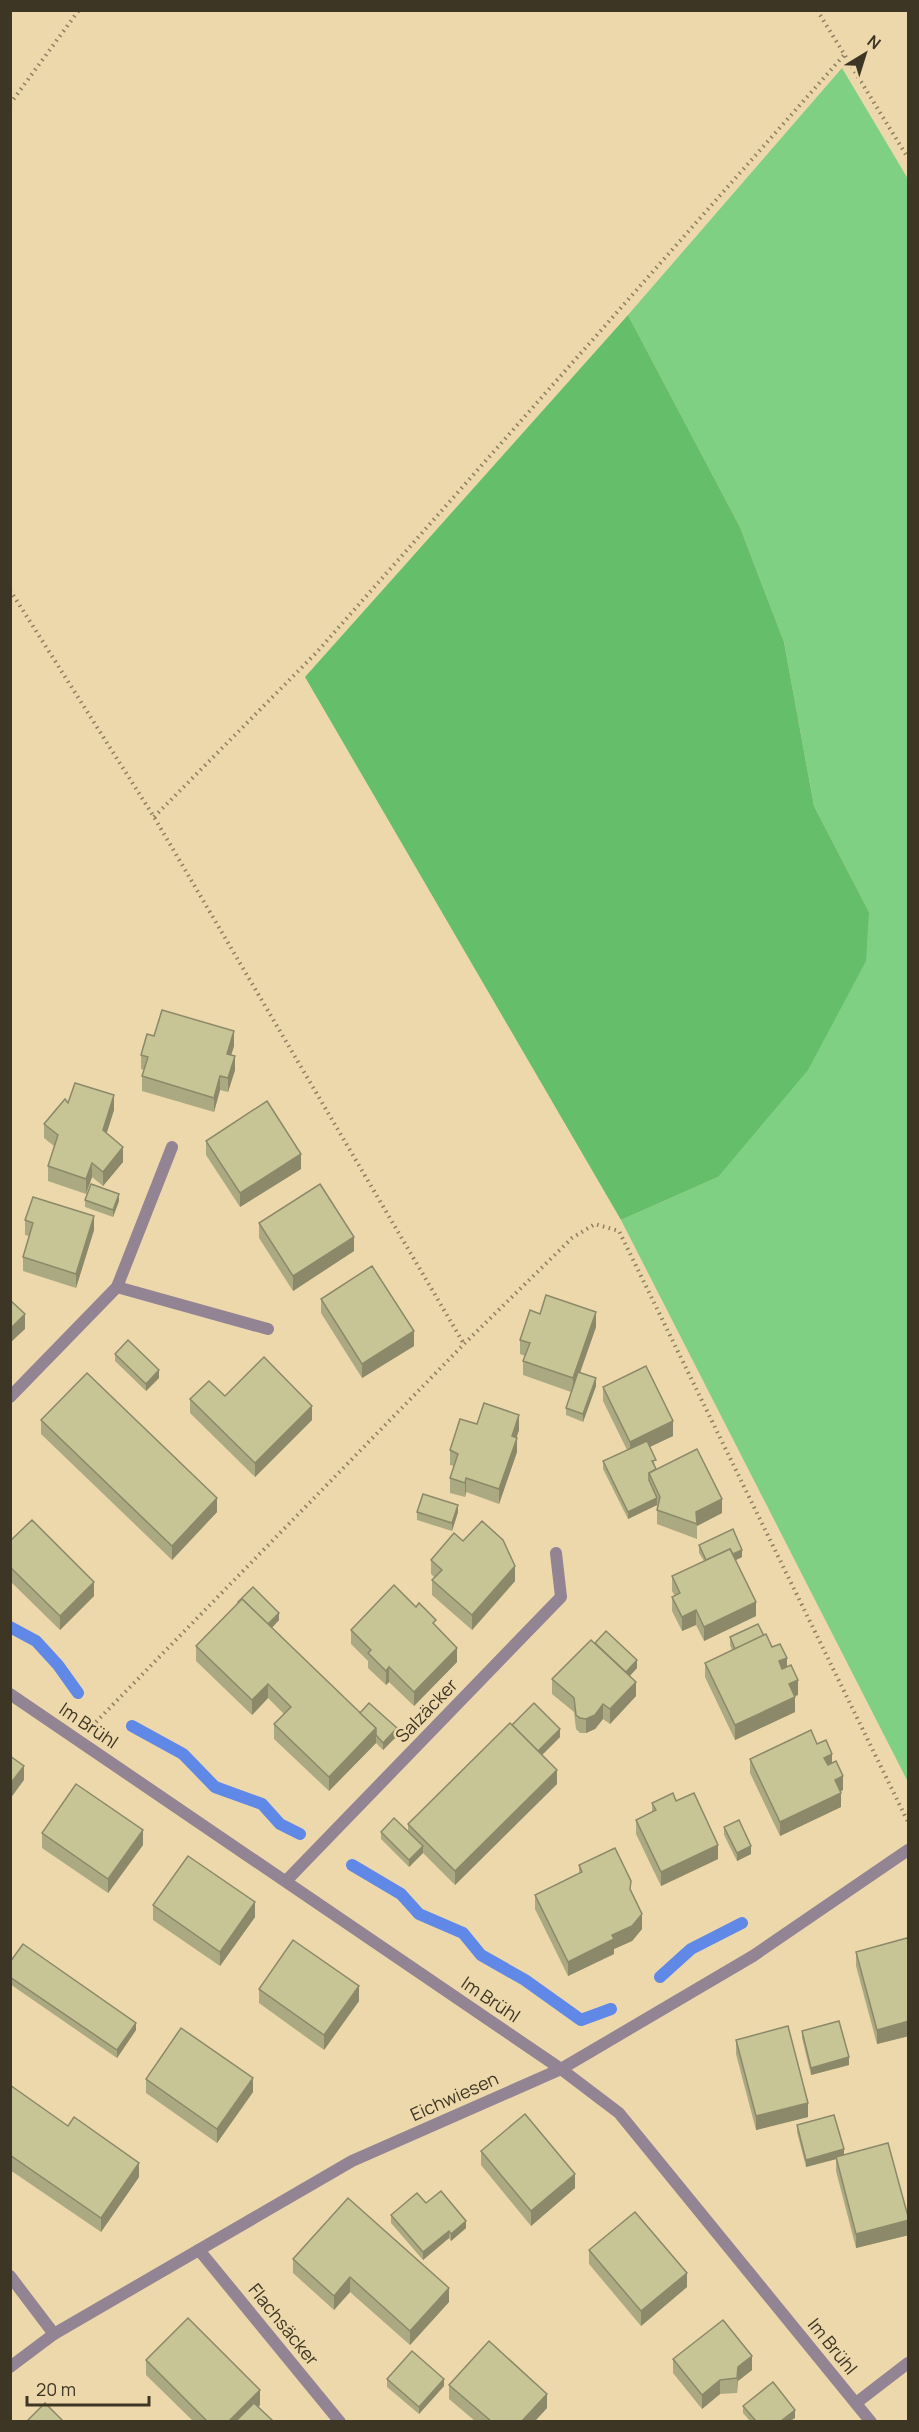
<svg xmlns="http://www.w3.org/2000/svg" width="919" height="2432" font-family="Manrope,sans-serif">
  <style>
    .green { fill: #7fd082 }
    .forest { fill: #65bf6a }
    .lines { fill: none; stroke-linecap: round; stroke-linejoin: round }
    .stream { stroke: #6088e7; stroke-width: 12 }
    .path { stroke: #8d7f62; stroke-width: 4; stroke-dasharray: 1.5 4.5; stroke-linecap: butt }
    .street { stroke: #928493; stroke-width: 12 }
    .wall { fill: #aba981 }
    .shaded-wall { fill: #8b8969 }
    .building { fill: #c7c496; stroke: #8b8969; stroke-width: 1.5 }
    .labels { text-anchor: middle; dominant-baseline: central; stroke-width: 5; stroke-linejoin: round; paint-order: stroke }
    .street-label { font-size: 18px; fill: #3e3625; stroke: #edd8ac }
  </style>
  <rect width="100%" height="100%" fill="#edd8ac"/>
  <path class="green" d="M842,68L908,179V1782L621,1220L718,1177L869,912L814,806L784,642L740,527L628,315Z"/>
  <path class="forest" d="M628,315L740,527L784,642L814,806L869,912L866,961L808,1070L718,1177L621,1220L305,677Z"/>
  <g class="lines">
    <g class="stream">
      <path d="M10,1627L36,1641L58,1665L78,1693"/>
      <path d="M132,1726L183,1754L215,1787L262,1804L280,1824L300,1834"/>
      <path d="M352,1865L401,1894L419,1914L463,1933L481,1955L525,1980L581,2020L611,2009"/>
      <path d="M660,1977L691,1949L742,1923"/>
    </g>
    <g class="path">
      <path d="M817,10L908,158"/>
      <path d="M10,104L79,10"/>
      <path d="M10,590L154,817L464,1344"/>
      <path d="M154,817L316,653L845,54"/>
      <path d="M96,1722L464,1344L572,1238L595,1224L619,1231L908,1822"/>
    </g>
    <g class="street">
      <path d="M117,1287L172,1147"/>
      <path d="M10,1397L117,1287L268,1329"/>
      <path d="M10,1694L561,2069L619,2113L871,2422"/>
      <path d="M286,1881L561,1597L556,1553"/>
      <path d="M199,2250L340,2422"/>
      <path d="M10,2276L54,2334"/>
      <path d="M10,2367L54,2334L352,2161L561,2069L753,1956L908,1850"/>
      <path d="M856,2403L908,2363"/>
    </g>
  </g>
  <g class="wall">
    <path d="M154,1036L234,1046L231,1055L235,1070L228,1092L220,1090L214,1112L142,1091V1076L144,1070L141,1069V1055Z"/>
    <path d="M68,1103L114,1110L106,1133L123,1162L103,1186L92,1177L86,1194L48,1181V1166L54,1146L44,1138V1124Z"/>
    <path d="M206,1141L301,1169L240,1207L206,1155Z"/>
    <path d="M85,1200L119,1201L113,1217L85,1207Z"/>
    <path d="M25,1220L94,1230L76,1288L23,1271V1257L29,1236L25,1235Z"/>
    <path d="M259,1223L354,1251L293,1291L259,1238Z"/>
    <path d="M321,1299L414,1346L362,1378L321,1313Z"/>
    <path d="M540,1314L596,1327L580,1373L596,1386L583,1422L566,1415V1408L571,1392L523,1375V1361L525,1356L520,1354V1340Z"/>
    <path d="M115,1354L159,1378L146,1391L115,1361Z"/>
    <path d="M603,1387L673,1436L650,1447L656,1469L722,1513L697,1526V1539L657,1524V1505L628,1519L603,1469V1461L627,1450L603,1401Z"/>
    <path d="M225,1396L312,1420L255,1477L190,1413V1399Z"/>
    <path d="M41,1420L217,1512L172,1560L41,1434Z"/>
    <path d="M477,1424L519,1430L516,1438L517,1452L499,1504L466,1492L465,1497L450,1493V1478L454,1466L450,1465V1450Z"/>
    <path d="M417,1512H458L452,1531L417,1520Z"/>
    <path d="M10,1541L94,1596L60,1630L10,1581Z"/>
    <path d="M463,1541L515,1581L472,1630L432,1595V1580L435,1578L431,1574V1560Z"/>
    <path d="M699,1545L742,1557L736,1560L756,1616L704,1641L696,1625L682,1631L672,1611V1597L675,1596L672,1591V1576L704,1561L699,1553Z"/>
    <path d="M238,1602L279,1620L272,1628L360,1713L397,1736L383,1750L376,1743L329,1791L274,1739V1724L284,1714L268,1698L252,1715L196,1661V1646L238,1603Z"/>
    <path d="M436,1627L457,1662L414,1706L389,1682L386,1685L368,1668V1661L351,1644V1630Z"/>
    <path d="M764,1636L787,1667L798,1695L795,1696V1712L735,1740L705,1677V1663L732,1650L730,1645V1637Z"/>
    <path d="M595,1643L637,1668L630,1676L636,1696L610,1724L603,1719L595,1729L586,1733H580L576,1729L574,1712L552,1694V1679Z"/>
    <path d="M512,1725L560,1737L542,1755L557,1784L455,1885L423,1853L409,1867L381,1839V1832L408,1831V1824Z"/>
    <path d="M817,1744L832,1763L843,1790L840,1792L841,1807L780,1836L750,1773V1759Z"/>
    <path d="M676,1801L718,1859L661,1886L636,1834V1820L652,1812V1803Z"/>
    <path d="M724,1827L751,1854L737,1861L724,1835Z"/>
    <path d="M42,1833L143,1845L108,1893L42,1848Z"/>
    <path d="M579,1865L631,1891L642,1929L632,1941L614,1949V1954L568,1976L535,1909V1895L579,1873Z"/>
    <path d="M153,1905L255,1917L220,1966L153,1920Z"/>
    <path d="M909,1943V2036L877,2044L856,1966V1952Z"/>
    <path d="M10,1962L136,2030L117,2058L10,1984Z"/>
    <path d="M259,1989L359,2001L324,2050L259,2003Z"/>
    <path d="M802,2031L849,2065L811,2075L802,2038Z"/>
    <path d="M736,2040L808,2117L756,2130L736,2054Z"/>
    <path d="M146,2079L253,2092L217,2143L146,2093Z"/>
    <path d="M10,2085L139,2177L101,2232L10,2170Z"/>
    <path d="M797,2125L844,2155L909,2219V2235L856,2248L836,2171V2159L806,2167L797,2132Z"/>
    <path d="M481,2151L575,2188L531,2226L481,2165Z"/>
    <path d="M391,2215L466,2228L451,2241L449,2238L423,2260L391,2223Z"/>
    <path d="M589,2250L687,2287L641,2326L589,2264Z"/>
    <path d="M293,2259L449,2302L410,2345L350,2292L334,2310L293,2273Z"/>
    <path d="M673,2359L752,2370L738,2381L737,2393L720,2394L702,2409L673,2373Z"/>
    <path d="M146,2360L260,2405L258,2407L273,2421H193L146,2375Z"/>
    <path d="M387,2379L444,2386L419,2414L387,2387Z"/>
    <path d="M449,2385L547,2408L535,2421H475L449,2399Z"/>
    <path d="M743,2406L795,2418L790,2421H750L743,2413Z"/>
  </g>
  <g class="shaded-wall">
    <path d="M234,1031V1046L227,1068V1054Z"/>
    <path d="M235,1056V1070L228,1092V1078Z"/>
    <path d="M220,1076V1090L214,1112V1098Z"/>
    <path d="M114,1095V1110L103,1145V1130Z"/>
    <path d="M123,1147V1162L103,1186V1172Z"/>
    <path d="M301,1154V1169L240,1207V1193Z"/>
    <path d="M92,1163V1177L86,1194V1179Z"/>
    <path d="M119,1194V1201L113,1217V1210Z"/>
    <path d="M94,1216V1230L76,1288V1274Z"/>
    <path d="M354,1237V1251L293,1291V1276Z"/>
    <path d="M596,1312V1327L573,1392V1378Z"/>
    <path d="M25,1314V1329L10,1343V1329Z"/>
    <path d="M414,1331V1346L362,1378V1364Z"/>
    <path d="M159,1370V1378L146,1391V1384Z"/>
    <path d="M596,1378V1386L583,1422V1414Z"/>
    <path d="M312,1406V1420L255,1477V1463Z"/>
    <path d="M519,1415V1430L512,1451V1436Z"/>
    <path d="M673,1421V1436L630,1456V1442Z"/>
    <path d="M517,1438V1452L499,1504V1489Z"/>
    <path d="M466,1478V1492L465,1497V1483Z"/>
    <path d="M217,1498V1512L172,1560V1546Z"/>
    <path d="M657,1498V1505L628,1519V1512Z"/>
    <path d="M722,1499V1513L697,1526L696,1512Z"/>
    <path d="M458,1505V1512L452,1531V1523Z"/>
    <path d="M742,1550V1557L709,1573V1566Z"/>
    <path d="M515,1566V1581L472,1630V1615Z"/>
    <path d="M94,1582V1596L60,1630V1616Z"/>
    <path d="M756,1602V1616L704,1641V1627Z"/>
    <path d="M696,1610V1625L682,1631V1617Z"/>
    <path d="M279,1613V1620L265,1635V1628Z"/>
    <path d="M457,1648V1662L414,1706V1692Z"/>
    <path d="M787,1658V1672L779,1676V1661Z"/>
    <path d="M637,1660V1668L622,1684V1677Z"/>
    <path d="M389,1667V1682L386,1685V1671Z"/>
    <path d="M798,1680V1695L789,1698V1684Z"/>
    <path d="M636,1682V1696L610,1724V1709Z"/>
    <path d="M268,1684V1698L252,1715V1700Z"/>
    <path d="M795,1697V1712L735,1740V1725Z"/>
    <path d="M603,1704V1719L595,1729L586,1733V1719Z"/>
    <path d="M376,1728V1743L329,1791V1777Z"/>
    <path d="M397,1728V1736L383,1750V1743Z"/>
    <path d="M560,1729V1737L535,1762V1754Z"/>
    <path d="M832,1754V1768L824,1772V1758Z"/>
    <path d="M24,1766V1780L10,1799V1784Z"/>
    <path d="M557,1770V1784L455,1885V1871Z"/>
    <path d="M843,1776V1790L835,1794V1780Z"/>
    <path d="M841,1793V1807L780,1836V1822Z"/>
    <path d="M143,1830V1845L108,1893V1879Z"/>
    <path d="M718,1845V1859L661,1886V1872Z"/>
    <path d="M423,1846V1853L409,1867V1860Z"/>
    <path d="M751,1846V1854L737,1861V1853Z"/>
    <path d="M255,1902V1917L220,1966V1952Z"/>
    <path d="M642,1914V1929L632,1941L614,1949V1954L568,1976V1962L612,1935Z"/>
    <path d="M359,1986V2001L324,2050V2035Z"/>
    <path d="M909,2021V2036L877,2044V2030Z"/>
    <path d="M136,2023V2030L117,2058V2050Z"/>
    <path d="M849,2057V2065L811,2075V2068Z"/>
    <path d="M253,2078V2092L217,2143V2129Z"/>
    <path d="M808,2103V2117L756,2130V2116Z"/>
    <path d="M844,2149V2157L806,2167V2160Z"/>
    <path d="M139,2163V2177L101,2232V2218Z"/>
    <path d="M575,2174V2188L531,2226V2211Z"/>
    <path d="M909,2220V2235L856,2248V2234Z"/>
    <path d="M466,2221V2228L451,2241V2234Z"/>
    <path d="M449,2231V2238L423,2260V2252Z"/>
    <path d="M687,2273V2287L641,2326V2311Z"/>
    <path d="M350,2277V2292L334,2310V2296Z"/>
    <path d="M449,2288V2302L410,2345V2331Z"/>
    <path d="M752,2356V2370L738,2381L737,2393L738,2367Z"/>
    <path d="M444,2379V2386L419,2414V2407Z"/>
    <path d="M720,2380V2394L702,2409V2395Z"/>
    <path d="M260,2390V2405L243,2421H229Z"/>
    <path d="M547,2394V2408L535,2421H522Z"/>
    <path d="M795,2410V2418L790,2421H781Z"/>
  </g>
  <g class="building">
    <path d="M162,1010L234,1031L227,1054L235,1056L228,1078L220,1076L214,1098L142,1076L148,1057L141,1055L147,1034L154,1036Z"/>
    <path d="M75,1083L114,1095L103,1130L123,1147L103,1172L92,1163L86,1179L48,1166L58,1135L44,1124L65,1099L68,1103Z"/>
    <path d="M267,1101L301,1154L240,1193L206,1141Z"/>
    <path d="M91,1184L119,1194L113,1210L85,1200Z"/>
    <path d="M320,1184L354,1237L293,1276L259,1223Z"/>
    <path d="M33,1197L94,1216L76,1274L23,1257L33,1223L25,1220Z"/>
    <path d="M372,1266L414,1331L362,1364L321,1299Z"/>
    <path d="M546,1295L596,1312L573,1378L523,1361L530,1343L520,1340L530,1310L540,1314Z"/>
    <path d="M10,1300L25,1314L10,1329Z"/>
    <path d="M128,1340L159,1370L146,1384L115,1354Z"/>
    <path d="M264,1357L312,1406L255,1463L190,1399L209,1381L225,1396Z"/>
    <path d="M646,1366L673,1421L630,1442L603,1387Z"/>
    <path d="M578,1372L596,1378L583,1414L566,1408Z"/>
    <path d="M87,1373L217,1498L172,1546L41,1420Z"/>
    <path d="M484,1403L519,1415L512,1436L517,1438L499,1489L466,1478L465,1483L450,1478L458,1454L450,1450L460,1419L477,1424Z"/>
    <path d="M647,1441L656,1460L652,1461L656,1469L649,1473V1480L657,1498L628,1512L603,1461Z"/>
    <path d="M697,1449L722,1499L696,1512L697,1524L657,1510L660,1497L649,1473Z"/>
    <path d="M423,1494L458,1505L452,1523L417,1512Z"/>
    <path d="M32,1520L94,1582L60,1616L10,1567V1541Z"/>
    <path d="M482,1521L503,1540L515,1566L472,1615L432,1580L442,1570L431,1560L454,1533L463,1541Z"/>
    <path d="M733,1529L742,1550L733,1554L730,1549L706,1560L699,1545Z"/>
    <path d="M730,1549L756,1602L704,1627L696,1610L682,1617L672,1597L680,1593L672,1576Z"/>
    <path d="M394,1585L416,1607L419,1603L436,1620L433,1623L457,1648L414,1692L389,1667L386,1671L368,1653L371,1650L351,1630Z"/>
    <path d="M253,1587L279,1613L268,1624L242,1599L239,1603L238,1602Z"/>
    <path d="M242,1599L376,1728L329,1777L274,1724L291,1707L268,1684L252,1700L196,1646Z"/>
    <path d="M758,1624L764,1636L735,1649L730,1637Z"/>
    <path d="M606,1631L637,1660L626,1672L595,1643Z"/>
    <path d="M766,1634L772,1647L780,1644L787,1658L779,1661L782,1669L791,1665L798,1680L789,1684L795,1697L735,1725L705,1663Z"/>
    <path d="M591,1640L636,1682L610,1709L603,1704L595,1715L586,1719L580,1718L576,1715L574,1698L552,1679Z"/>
    <path d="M369,1703L397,1728L383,1743L376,1735V1728L360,1713Z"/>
    <path d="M534,1703L560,1729L538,1751L512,1725Z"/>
    <path d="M510,1723L557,1770L455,1871L408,1824Z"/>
    <path d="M811,1730L817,1744L826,1740L832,1754L824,1758L828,1765L836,1761L843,1776L835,1780L841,1793L780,1822L750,1759Z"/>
    <path d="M10,1756L24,1766L10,1784Z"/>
    <path d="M76,1784L143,1830L108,1879L42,1833Z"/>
    <path d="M673,1793L676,1801L694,1793L718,1845L661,1872L636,1820L656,1810L652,1803Z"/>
    <path d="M394,1818L423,1846L409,1860L381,1832Z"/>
    <path d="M739,1820L751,1846L737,1853L724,1827Z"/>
    <path d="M615,1848L631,1881L630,1889L642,1914L632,1926L612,1935L614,1939L568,1962L535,1895L582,1872L579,1865Z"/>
    <path d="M188,1856L255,1902L220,1952L153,1905Z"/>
    <path d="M907,1938L909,1943V2021L877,2030L856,1952Z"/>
    <path d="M293,1940L359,1986L324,2035L259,1989Z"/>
    <path d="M23,1944L136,2023L117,2050L10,1977V1962Z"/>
    <path d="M839,2021L849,2057L811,2068L802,2031Z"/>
    <path d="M788,2026L808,2103L756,2116L736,2040Z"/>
    <path d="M181,2028L253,2078L217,2129L146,2079Z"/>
    <path d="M10,2085L68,2126L74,2117L139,2163L101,2218L10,2155Z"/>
    <path d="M525,2114L575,2174L531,2211L481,2151Z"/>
    <path d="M834,2115L844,2149L806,2160L797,2125Z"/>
    <path d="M888,2143L909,2220L856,2234L836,2157Z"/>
    <path d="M441,2191L466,2221L451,2234L449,2231L423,2252L391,2215L417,2193L426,2203Z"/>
    <path d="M348,2198L449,2288L410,2331L350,2277L334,2296L293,2259Z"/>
    <path d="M635,2212L687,2273L641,2311L589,2250Z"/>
    <path d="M188,2318L260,2390L229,2421H207L146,2360Z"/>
    <path d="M723,2320L752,2356L738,2367L737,2378L720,2380L702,2395L673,2359Z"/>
    <path d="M489,2341L547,2394L522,2421H491L449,2385Z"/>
    <path d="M412,2351L444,2379L419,2407L387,2379Z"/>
    <path d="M773,2382L795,2410L781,2421H756L743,2406Z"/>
    <path d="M45,2403L63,2421H27Z"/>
    <path d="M254,2403L273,2421H236Z"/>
  </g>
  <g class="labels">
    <g class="street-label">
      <text transform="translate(426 1710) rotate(-46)">Salzäcker</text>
      <text transform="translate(89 1725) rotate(34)">Im Brühl</text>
      <text transform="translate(491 1999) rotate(34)">Im Brühl</text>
      <text transform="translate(454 2096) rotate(-24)">Eichwiesen</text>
      <text transform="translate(284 2324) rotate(51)">Flachsäcker</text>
      <text transform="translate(833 2346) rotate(51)">Im Brühl</text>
    </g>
  </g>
  <rect width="919" height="2432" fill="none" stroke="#3e3625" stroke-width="24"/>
  <g transform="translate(865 54) rotate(38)" stroke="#edd8ac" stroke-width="4.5" paint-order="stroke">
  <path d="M0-4.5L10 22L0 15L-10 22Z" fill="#3e3625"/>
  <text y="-9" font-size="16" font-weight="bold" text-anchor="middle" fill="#3e3625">N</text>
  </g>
  <path d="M27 2396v9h122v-9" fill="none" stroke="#3e3625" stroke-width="3"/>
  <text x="36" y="2396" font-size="18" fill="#3e3625" stroke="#edd8ac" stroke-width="4.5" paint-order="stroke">20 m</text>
</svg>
